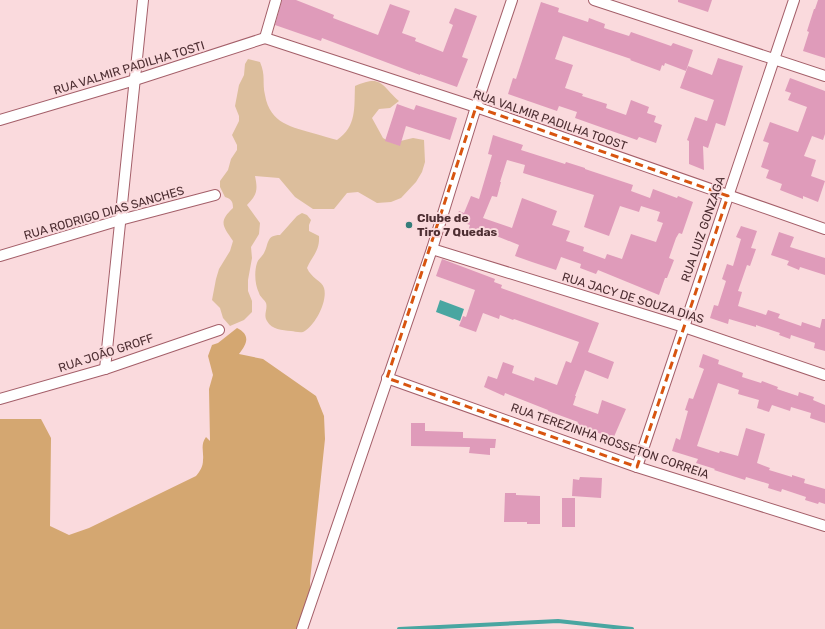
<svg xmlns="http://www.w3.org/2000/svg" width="825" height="629" font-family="Rubik,sans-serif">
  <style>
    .green { fill: #dcbe9c }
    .forest { fill: #d4a771 }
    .water { fill: #49a6a1 }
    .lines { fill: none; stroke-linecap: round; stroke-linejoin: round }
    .stream { stroke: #49a6a1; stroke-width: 4 }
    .building { fill: #df9bba; fill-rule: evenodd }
    .minor-casing { stroke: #a45f69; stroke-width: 12 }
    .minor { stroke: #fff; stroke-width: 10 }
    .marked { fill: none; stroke: #d85510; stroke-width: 3; stroke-dasharray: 8 5; stroke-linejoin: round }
    .poi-dot { fill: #357d7a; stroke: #fadadd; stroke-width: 1.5 }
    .labels { text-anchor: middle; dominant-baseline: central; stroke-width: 4; stroke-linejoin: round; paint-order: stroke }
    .street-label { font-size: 12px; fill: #4d2e32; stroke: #fadadd }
    .poi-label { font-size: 12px; font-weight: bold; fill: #4d2e32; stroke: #fadadd; text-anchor: start }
  </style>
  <rect width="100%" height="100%" fill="#fadadd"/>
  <g class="green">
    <path d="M248,59L260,62C266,76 262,82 265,95C270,124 292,127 316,134C323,136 329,138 337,140C357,126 354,108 355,86C382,74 381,85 399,101L390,108L379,109L372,118L383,138L392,143L413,138L424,140L425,162L422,172L416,182L401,198L391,202L377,203L358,192L347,193L334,209H313L295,197L279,178L255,176C258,190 257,195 247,205L260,223L259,234L251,247L252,258L248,280V291L252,301V312L244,320L230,326L223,318L220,308L212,300L216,279L219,269L230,251L233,241C223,226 218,222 233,208C233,201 231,199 225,197L220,187V181L228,170L231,159L237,150V145L232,135L239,121V116L235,106L239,85L244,75L245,64Z"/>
    <path d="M302,213L307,215L311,220L309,225V231L319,236C320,251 312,256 307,268C311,278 322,281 324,288C328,301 315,326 303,332C299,333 294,331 291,331C282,330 272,330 267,321C263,315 268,309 266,303C264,299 260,297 259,293C255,285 254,272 257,263C258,259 262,257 264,253C269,244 266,235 280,235L297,216Z"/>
  </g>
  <path class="forest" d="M237,328C251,335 247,344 239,354L263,359L316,396L324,416L325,439L310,581L311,598L300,629H0V419H41L51,438L50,526L69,535L89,528L196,476C200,471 203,467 203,460C204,452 200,445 206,437L210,441L209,389L213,375L208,356L212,345L218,343Z"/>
  <path class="water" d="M440,300L464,309L460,321L436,312Z"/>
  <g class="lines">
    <path class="stream" d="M399,629L558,621L632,629"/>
  </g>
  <g class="building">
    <path d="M282,0H296L334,15L333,18L378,35L390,4L410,11L402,33L416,38L415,41L443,52L453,25L449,23L455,8L477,16L462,57L468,59L457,87L420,74V75L404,69L322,38L321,41L275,25Z"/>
    <path d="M678,0H712L708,12L678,2Z"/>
    <path d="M818,0H825V58L803,51L809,32L807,31L814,9H815Z"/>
    <path d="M541,2L559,8L558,12L588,22L589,18L605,24L604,28L629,36L631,32L671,46L673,43L693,50L686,71L665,63L664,66L662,65L660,71L630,60L631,59L563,36L555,59L573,65L565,88L583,94L582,96L607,104L606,108L626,115L631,100L649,107L647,113L656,116L654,122L662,125L656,143L639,137L637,140L575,118L577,112L559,106L557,111L508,94L513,78L516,79Z"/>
    <path d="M718,58L743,66L725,126L716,123L708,148L703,146L704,170L689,164V141L687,140L695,117L707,121L714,100L680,88L688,66L712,75Z"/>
    <path d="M790,78L825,91V134L823,140L812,136L804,156L816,160L811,176L825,181L818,202L803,196V199L780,190L782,184L766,178L769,170L761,167L769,143L763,141L770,122L798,132L807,107L788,100L791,93L785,91Z"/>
    <path d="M397,104L414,110L416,105L457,118L450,140L406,126L400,146L385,141Z"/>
    <path d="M493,135L523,145L521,150L565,164L566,162L585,168V169L633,185L631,191L650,198L653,189L677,198L678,196L693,202L682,234L679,233L676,238L669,258L674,260L667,278H665L659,295L598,270L596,274L580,268L581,264L561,257L556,270L532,262L515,256L519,245L489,233L487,238L468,231L470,225L455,220L459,211L464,213L471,196L479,199L492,155L488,154ZM507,160L525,165L523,173L594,195L584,227L609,236L620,206L639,212L641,206L660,212L657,221L663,223L656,242L631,234L622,259L607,254L605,259L583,251L584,247L566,241L570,231L552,225L557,211L522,198L512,228L483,218L492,196L497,197L501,182H500Z"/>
    <path d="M741,226L757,231L751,248L756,249L750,266L747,265L738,291L742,292L738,306L766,315L768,310L780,314L778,318L801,326L802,322L820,328L822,319H825V351L814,348L815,343L791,335L790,339L779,335L780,333L756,325V327L729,319L728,324L710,318L714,305L718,306L726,281L722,279L727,264L733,266L741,239L736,237Z"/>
    <path d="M779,232L794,237L790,247L825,258V275L800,267L799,270L787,265L789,261L771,255Z"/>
    <path d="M442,259L495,279L494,282L502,285L501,288L599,323L588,352L614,362L608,379L585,370L575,396H576L573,405L598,414L602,400L626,409L613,439L577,424L578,422L548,411V410L505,393L504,396L484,387L488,376L497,379L503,362L514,366L512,373L534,381L535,377L557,385L566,361L571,363L579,342L514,319L513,320L500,315L499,319L483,313L476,332L459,326L463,316L466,317L475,290L436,276Z"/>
    <path d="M703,354L719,360L718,364L743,373L742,377L761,383L762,381L778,387L777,389L798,396L799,392L814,397L813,400L825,405V423L810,418L811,413L791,407L790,411L772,405L769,412L757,408L759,400L738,394L739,390L718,383L697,446L719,453L720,451L738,456L746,428L765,434L757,463L770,468L769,470L792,477V475L805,479L804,483L825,489V504L819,502L818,504L805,500L806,497L782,489L781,492L768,488L769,484L746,477L745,480L714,470L715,469L696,463L698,459L672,451L676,438L680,440L688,411L685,410L689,398L693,399L704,369L699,367Z"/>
    <path d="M411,423H425V431L463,432V438L496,439L495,448H490V455L469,453L470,447L411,446Z"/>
    <path d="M580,477L602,478L601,498L572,496L573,479L579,480Z"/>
    <path d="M505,493H516V495L540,496V524H527V522H504Z"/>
    <rect x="562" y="498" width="13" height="29"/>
  </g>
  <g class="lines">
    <defs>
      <g id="minor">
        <path d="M594,0L825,76"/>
        <path d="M265,38L476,107L825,229"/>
        <path d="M265,38L276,0"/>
        <path d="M0,120L135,80L265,38"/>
        <path d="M432,249L684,327L825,375"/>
        <path d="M0,256L120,220L215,195"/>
        <path d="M105,369L143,0"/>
        <path d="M387,378L637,467L825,526"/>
        <path d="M0,399L105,369L219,330"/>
        <path d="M637,467L794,0"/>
        <path d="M302,629L432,249L476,107L512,0"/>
      </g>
    </defs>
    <use href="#minor" class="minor-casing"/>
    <use href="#minor" class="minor"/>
  </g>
  <path class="marked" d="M476,107L728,196L637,467L387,378Z"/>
  <circle class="poi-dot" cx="409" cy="225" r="4"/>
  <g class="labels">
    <g class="street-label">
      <text transform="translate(129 68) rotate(-17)">RUA VALMIR PADILHA TOSTI</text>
      <text transform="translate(550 120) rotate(19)">RUA VALMIR PADILHA TOOST</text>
      <text transform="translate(104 213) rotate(-16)">RUA RODRIGO DIAS SANCHES</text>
      <text transform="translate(703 229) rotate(-71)">RUA LUIZ GONZAGA</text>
      <text transform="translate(633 298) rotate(17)">RUA JACY DE SOUZA DIAS</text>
      <text transform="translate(106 353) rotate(-18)">RUA JOÃO GROFF</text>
      <text transform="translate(610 441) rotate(19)">RUA TEREZINHA ROSSETON CORREIA</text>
    </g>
    <g class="poi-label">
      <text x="417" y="218">Clube de<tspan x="417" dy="14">Tiro 7 Quedas</tspan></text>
    </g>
  </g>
</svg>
